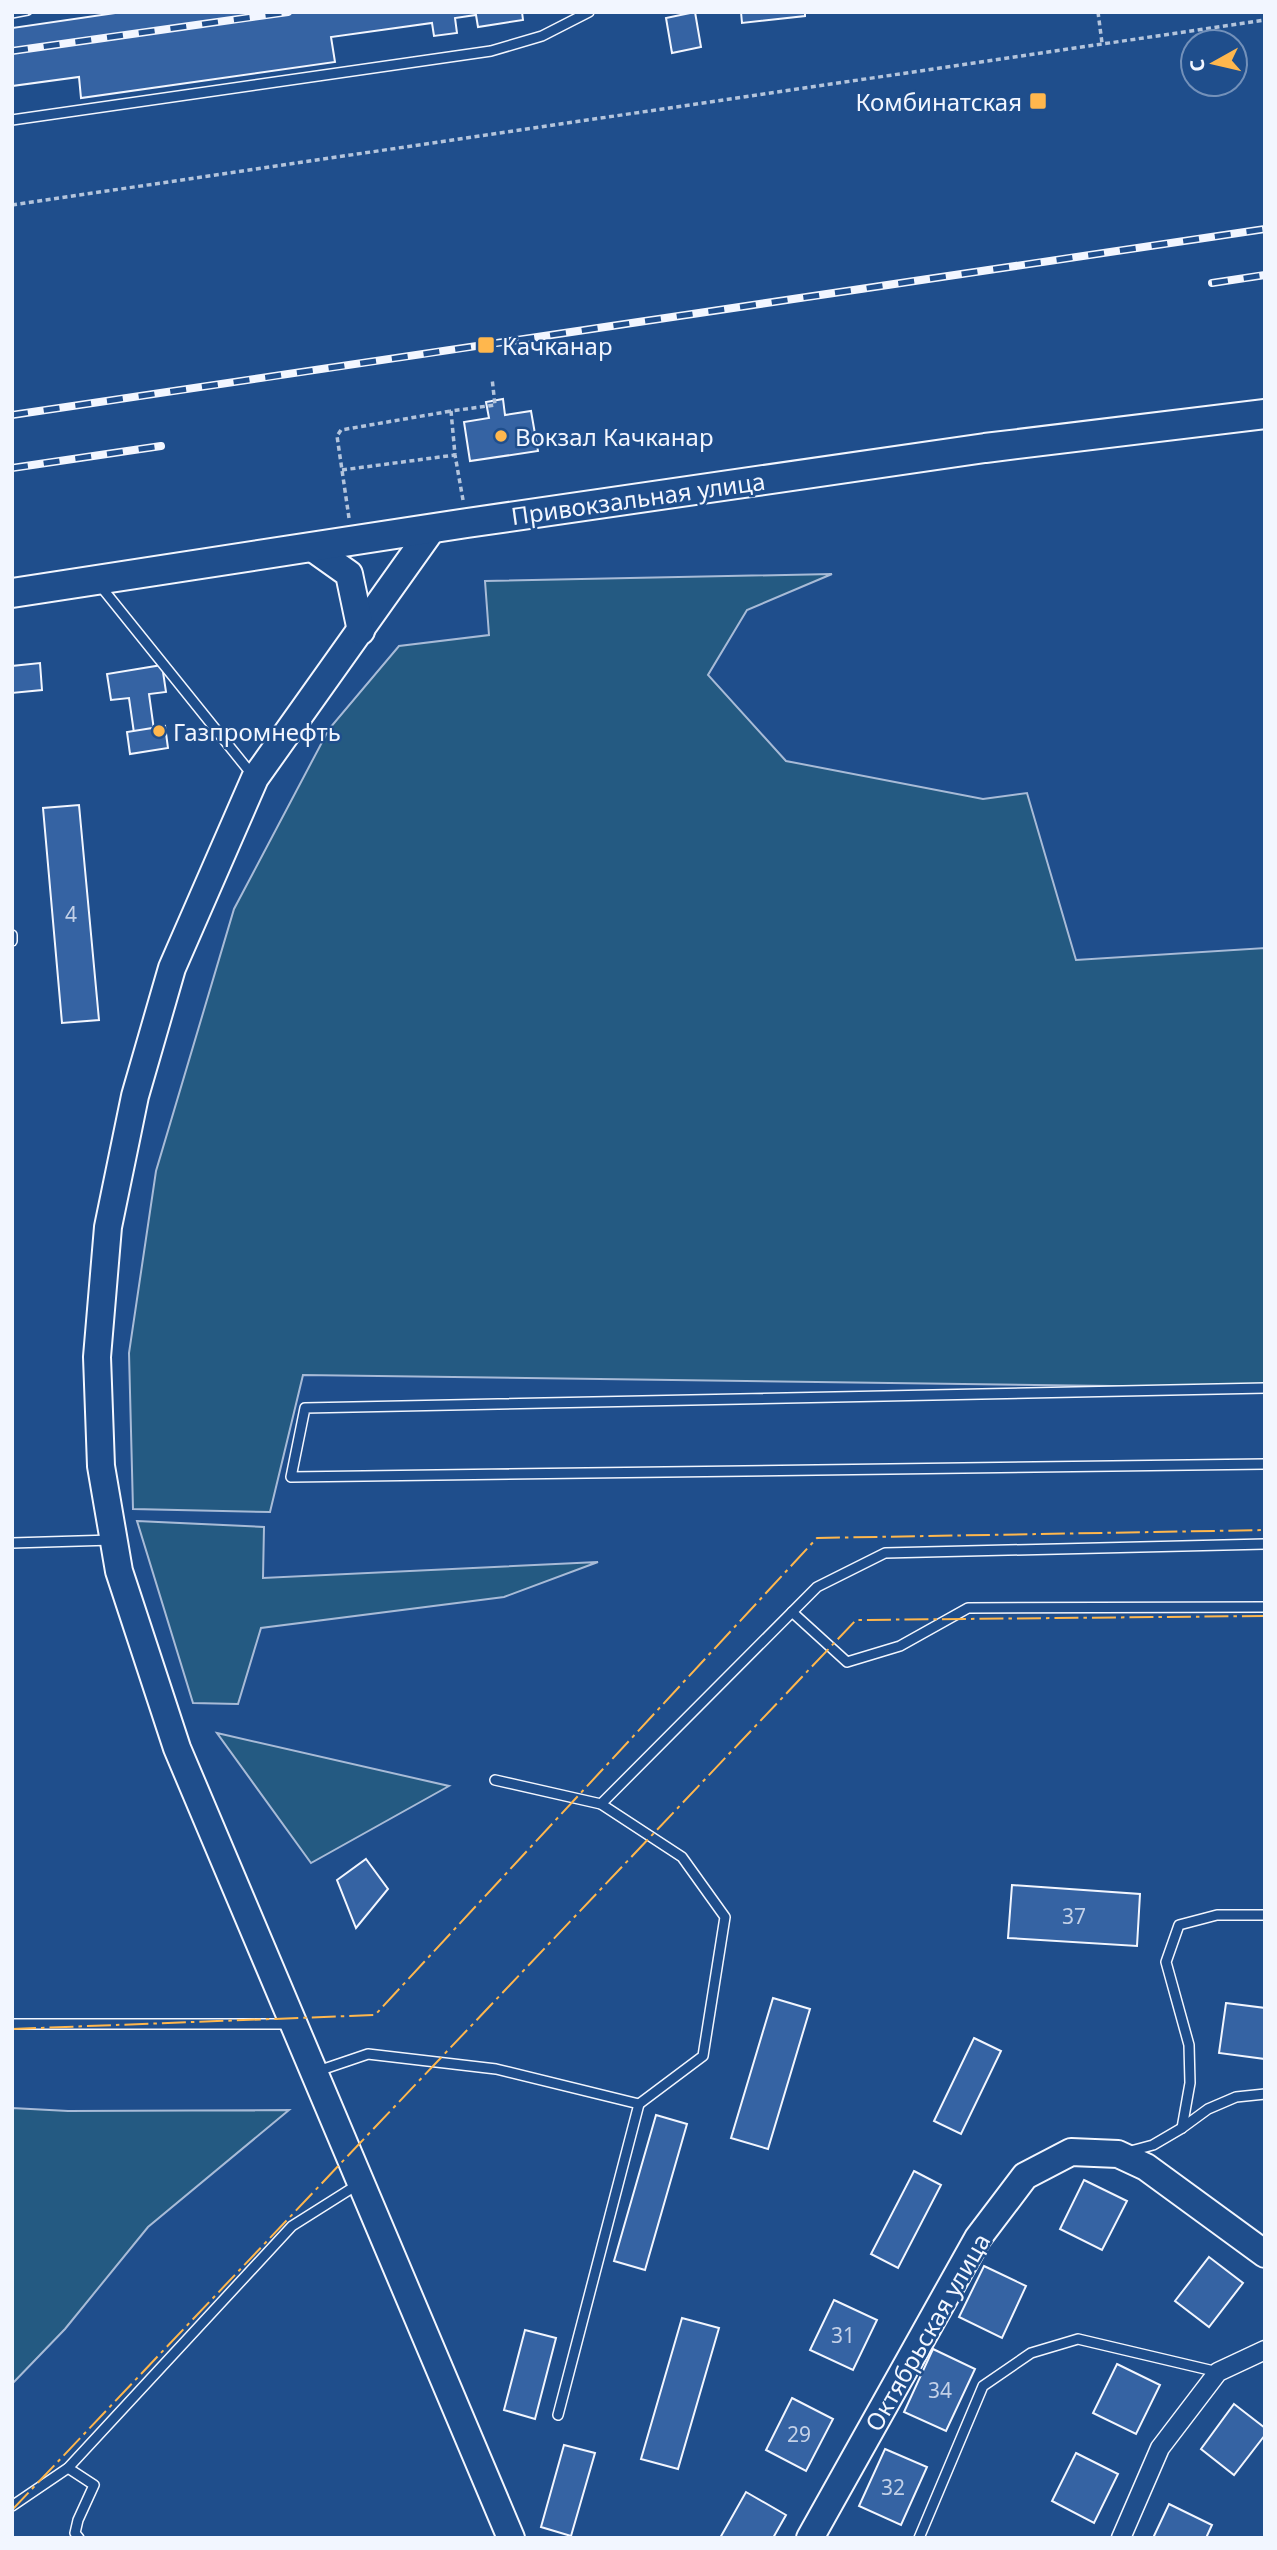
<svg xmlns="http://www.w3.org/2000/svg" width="1277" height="2550" font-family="'Noto Sans',sans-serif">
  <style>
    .green { fill: #245a82; stroke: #a8bbd7; stroke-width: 2 }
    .building { fill: #3563a3; stroke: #f2f6ff; stroke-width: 2 }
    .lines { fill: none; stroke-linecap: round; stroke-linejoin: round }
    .lane-casing { stroke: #f2f6ff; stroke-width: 12 }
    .street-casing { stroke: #f2f6ff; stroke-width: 21 }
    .secondary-casing { stroke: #f2f6ff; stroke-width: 30 }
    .primary-casing { stroke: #f2f6ff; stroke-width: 32 }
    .path { stroke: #b3c4dc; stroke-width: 3.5; stroke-dasharray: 5 3.5; stroke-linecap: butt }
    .lane { stroke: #1f4e8c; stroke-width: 9 }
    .street { stroke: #1f4e8c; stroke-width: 18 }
    .secondary { stroke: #1f4e8c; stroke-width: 26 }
    .primary { stroke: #1f4e8c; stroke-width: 28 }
    .rail-casing { stroke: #f2f6ff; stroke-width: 8 }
    .rail { stroke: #1f4e8c; stroke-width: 5; stroke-dasharray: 16; stroke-linecap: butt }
    .power { stroke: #ffb74d; stroke-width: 2; stroke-dasharray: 24 5 3.5 5; stroke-linecap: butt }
    .poi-dot { fill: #ffb74d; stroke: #1f4e8c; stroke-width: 2.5 }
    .labels { text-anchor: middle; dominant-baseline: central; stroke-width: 5; stroke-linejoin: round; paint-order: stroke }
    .number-label { font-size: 21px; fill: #c3d1e8 }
    .poi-label { font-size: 24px; fill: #f2f6ff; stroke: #1f4e8c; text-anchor: start }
    .street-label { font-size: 24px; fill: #f2f6ff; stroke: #1f4e8c }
  </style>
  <rect width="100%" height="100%" fill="#1f4e8c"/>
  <g class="green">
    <path d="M832,574L747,610L708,675L786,761L983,799L1027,793L1076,960L1265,948V1388L303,1375L270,1512L133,1509L129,1353L156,1171L234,909L329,729L399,646L489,635L485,581Z"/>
    <path d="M137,1521L264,1527L263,1578L598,1562L504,1597L261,1628L238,1704L193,1703Z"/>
    <path d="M217,1733L449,1786L311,1863Z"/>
    <path d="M12,2108L68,2111L289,2110L148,2227L65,2329L12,2384Z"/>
  </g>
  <g class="building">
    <path d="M122,12H522L523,20L478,27L476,15L455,18L457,33L434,36L432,23L331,37L335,62L81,98L79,77L12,86V28Z"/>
    <path d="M695,12L701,47L672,53L666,18Z"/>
    <path d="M741,12H805V16L742,23Z"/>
    <path d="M503,399L505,415L531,411L538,451L470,461L464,422L489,418L486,402Z"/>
    <path d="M40,663L42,690L12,693V666Z"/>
    <path d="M162,665L166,692L149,694L154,730L134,733L129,698L111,700L107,674Z"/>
    <path d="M165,726L168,748L130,754L127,732Z"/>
    <path d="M79,805L99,1020L62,1023L43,808Z"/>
    <path d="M366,1859L388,1889L356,1928L337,1880Z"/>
    <path d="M1012,1885L1140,1894L1137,1946L1008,1938Z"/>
    <path d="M773,1998L810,2009L768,2149L731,2138Z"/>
    <path d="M1226,2003L1265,2008V2059L1219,2053Z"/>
    <path d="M974,2038L1001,2051L961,2134L934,2121Z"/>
    <path d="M656,2115L687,2124L645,2270L614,2261Z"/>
    <path d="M914,2171L941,2185L898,2268L871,2254Z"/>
    <path d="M1084,2180L1127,2201L1102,2250L1060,2229Z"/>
    <path d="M1209,2257L1243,2283L1209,2327L1175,2301Z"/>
    <path d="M984,2266L1026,2286L1002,2338L959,2317Z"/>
    <path d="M834,2300L877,2320L853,2370L810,2350Z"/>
    <path d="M682,2318L719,2328L678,2469L641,2459Z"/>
    <path d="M525,2330L556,2338L535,2419L504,2410Z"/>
    <path d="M933,2349L975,2369L946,2431L904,2412Z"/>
    <path d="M1117,2364L1160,2385L1136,2434L1093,2413Z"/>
    <path d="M792,2398L833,2419L806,2471L766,2450Z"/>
    <path d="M1234,2404L1265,2428V2435L1234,2475L1201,2449Z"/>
    <path d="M564,2445L595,2453L571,2536L541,2527Z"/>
    <path d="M885,2449L927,2467L901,2525L859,2506Z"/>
    <path d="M1076,2453L1118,2474L1094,2523L1052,2501Z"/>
    <path d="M746,2492L786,2515L773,2538H720Z"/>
    <path d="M1169,2504L1212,2525L1206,2538H1153Z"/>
  </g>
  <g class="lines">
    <defs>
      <g id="lane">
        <path d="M12,120L491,51L542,36L589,12"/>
        <path d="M98,583L254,777"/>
        <path d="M12,935V941"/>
        <path d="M1265,1388L305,1408L291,1477L1265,1464"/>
        <path d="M12,1543L112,1540"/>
        <path d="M792,1612L847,1662L900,1646L968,1608L1265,1607"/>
        <path d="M495,1780L601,1804L682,1857L725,1917L703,2056L639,2104"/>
        <path d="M601,1804L817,1587L885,1553L1265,1544"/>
        <path d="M12,2024H290"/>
        <path d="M315,2072L368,2054L496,2069L639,2104L558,2415"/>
        <path d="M1182,2128L1190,2083L1189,2045L1166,1962L1179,1925L1217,1915H1265"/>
        <path d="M1127,2152L1153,2145L1182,2128L1208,2109L1236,2097L1265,2094"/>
        <path d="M68,2468L94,2485L78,2520L75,2533L79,2538"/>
        <path d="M12,2506L68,2468L292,2226L357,2185"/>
        <path d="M919,2538L983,2386L1031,2353L1078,2339L1218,2372"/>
      </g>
      <path id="street" d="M1121,2538L1160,2448L1218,2372L1265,2350"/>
      <g id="secondary">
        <path d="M432,529L255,778L172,968L135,1096L108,1227L97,1357L101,1466L119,1571L177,1748L511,2538"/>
        <path d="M311,547L349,574L361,631"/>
        <path d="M810,2538L978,2238L1025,2176L1071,2152L1118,2154L1146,2167L1265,2254"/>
      </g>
      <path id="primary" d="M12,593L467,523L985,448L1265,414"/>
    </defs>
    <use href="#lane" class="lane-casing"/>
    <use href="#street" class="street-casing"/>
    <use href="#secondary" class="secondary-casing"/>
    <use href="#primary" class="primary-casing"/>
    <g class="path">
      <path d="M1098,12L1102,43"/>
      <path d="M12,205L1265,20"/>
      <path d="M342,470L455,455"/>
      <path d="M463,500L455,455L451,411L495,405L492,378"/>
      <path d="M349,518L337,436L341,430L451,411"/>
    </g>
    <use href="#lane" class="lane"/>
    <use href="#street" class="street"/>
    <use href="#secondary" class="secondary"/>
    <use href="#primary" class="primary"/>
    <defs>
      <g id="rail">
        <path d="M12,15L28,12"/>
        <path d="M12,51L288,12"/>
        <path d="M1212,283L1265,275"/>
        <path d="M12,415L1265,229"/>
        <path d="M12,468L161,446"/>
      </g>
    </defs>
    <use href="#rail" class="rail-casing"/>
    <use href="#rail" class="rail"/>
    <g class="power">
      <path d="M12,2029L375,2015L817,1538L1265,1530"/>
      <path d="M12,2510L856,1620L1265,1616"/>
    </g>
  </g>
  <g class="poi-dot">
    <rect x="1029" y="92" width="18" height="18" rx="3.5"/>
    <rect x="477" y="336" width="18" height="18" rx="3.5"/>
    <circle cx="501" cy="436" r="7"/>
    <circle cx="159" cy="731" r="7"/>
  </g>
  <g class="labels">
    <g class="number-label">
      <text x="71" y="914">4</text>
      <text x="1074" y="1916">37</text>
      <text x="843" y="2335">31</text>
      <text x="940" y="2390">34</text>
      <text x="799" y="2434">29</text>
      <text x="893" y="2487">32</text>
    </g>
    <g class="poi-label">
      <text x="1022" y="101" text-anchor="end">Комбинатская</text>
      <text x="502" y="345">Качканар</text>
      <text x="515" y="436">Вокзал Качканар</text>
      <text x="173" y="731">Газпромнефть</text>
    </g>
    <g class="street-label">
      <text transform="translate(638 498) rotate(-8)">Привокзальная улица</text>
      <text transform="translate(927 2332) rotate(-60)">Октябрьская улица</text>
    </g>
  </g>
  <rect width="1277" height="2550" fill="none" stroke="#f2f6ff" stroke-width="28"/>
  <g transform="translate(1214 63) rotate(262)"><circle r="33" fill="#1f4e8c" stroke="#7391ba" stroke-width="2"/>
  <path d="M0-5L12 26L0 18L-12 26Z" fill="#ffb74d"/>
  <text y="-10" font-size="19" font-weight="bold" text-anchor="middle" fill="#f2f6ff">С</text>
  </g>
</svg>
